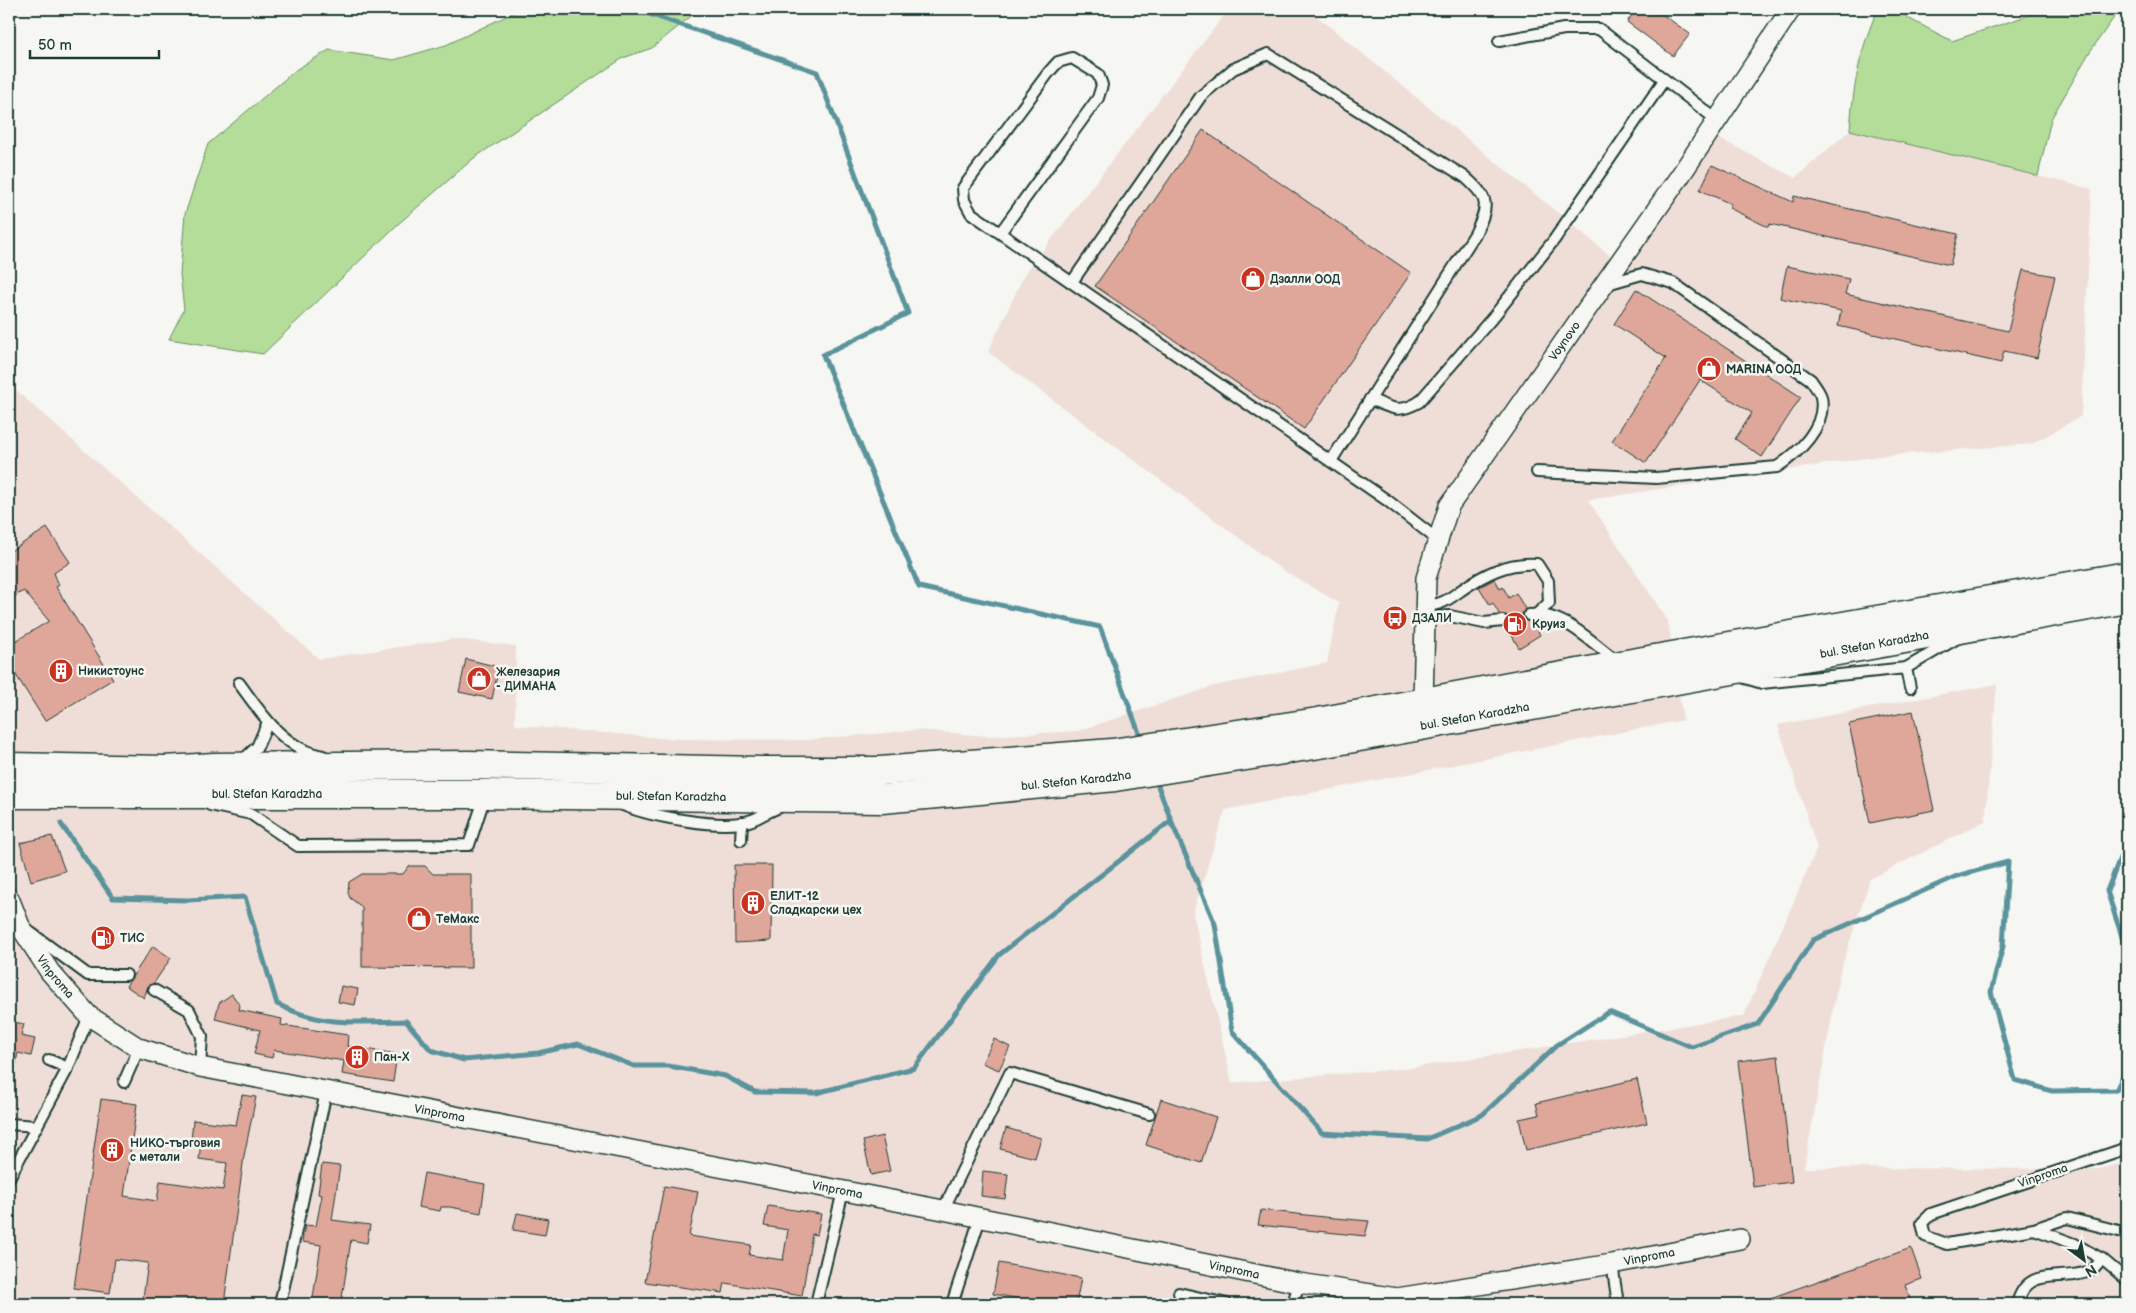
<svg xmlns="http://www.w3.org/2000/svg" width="2136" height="1313" font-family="'Balsamiq Sans',sans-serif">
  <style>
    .built { fill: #efded8 }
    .green { fill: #b3dd99; stroke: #698d66 }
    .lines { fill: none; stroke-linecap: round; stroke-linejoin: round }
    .stream { stroke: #5a939c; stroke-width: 5 }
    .building { fill: #dfa69a; stroke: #1f3d34 }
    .service-casing { stroke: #1f3d34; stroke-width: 14 }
    .minor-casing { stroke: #1f3d34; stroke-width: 22 }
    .secondary-casing { stroke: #1f3d34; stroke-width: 31 }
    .service { stroke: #f6f6f2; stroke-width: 10 }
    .minor { stroke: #f6f6f2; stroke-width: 19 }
    .secondary { stroke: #f6f6f2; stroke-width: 28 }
    .labels { text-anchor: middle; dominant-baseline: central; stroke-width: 5; stroke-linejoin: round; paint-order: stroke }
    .poi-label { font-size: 12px; font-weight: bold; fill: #1f3d34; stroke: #f6f6f2; text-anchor: start }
    .street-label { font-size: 12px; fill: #1f3d34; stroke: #f6f6f2 }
  </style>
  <rect width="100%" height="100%" fill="#f6f6f2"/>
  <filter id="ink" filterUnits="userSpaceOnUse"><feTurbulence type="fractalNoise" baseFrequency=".02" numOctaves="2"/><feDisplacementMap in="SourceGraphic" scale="10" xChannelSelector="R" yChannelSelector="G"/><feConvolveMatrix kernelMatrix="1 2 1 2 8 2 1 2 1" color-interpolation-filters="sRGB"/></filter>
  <g filter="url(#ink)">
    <path class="built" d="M1229,9H1308L1628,270L1718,138L1795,178L1850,130L2092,189L2081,416L2032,444L1879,456L1588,500L1668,621L1683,720L1225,810L1193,913L1232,1083L1410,1068L1744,1016L1817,848L1778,725L1997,684L1985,821L1870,879L1840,972L1804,1168L2099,1169L2127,1162V1304H9V384L319,659L453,639L516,646L515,725L673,739L806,740L918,730L987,736L1078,731L1214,686L1327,663L1339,603L1281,569L988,352L1024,275Z"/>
    <g class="green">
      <path d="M521,9H700L652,48L623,58L474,158L397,225L263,354L169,339L184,309L180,274L185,214L208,144L297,69L329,50L394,60L446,45Z"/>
      <path d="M1878,9H1904L1906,17L1952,41L2047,9H2120L2089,53L2051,119L2038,176L1850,130C1853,87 1860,48 1878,9Z"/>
    </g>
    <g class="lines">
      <g class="stream">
        <path d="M635,9L817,72L908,313L823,355L919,587L1100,627L1139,733"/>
        <path d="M1158,786L1173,825"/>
        <path d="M61,824L113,898L187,900L245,897L277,1004C322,1027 357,1022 406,1021L431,1050L464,1060L538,1053L578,1044L634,1066H668L725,1076L755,1092L816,1093L914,1068L999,955L1169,822L1174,828L1215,924L1232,1031L1322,1133L1427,1139L1482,1115L1557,1045L1609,1012L1692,1047L1758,1024L1813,940L1957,876L2008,862L2003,946L1991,992L2015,1080L2052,1091L2116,1090L2127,1068"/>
        <path d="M2127,840L2107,891L2127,952"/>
      </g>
    </g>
    <g class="building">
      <path d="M1636,9H1655L1690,34L1673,56L1627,22Z"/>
      <path d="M1203,130L1411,273L1304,429L1095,286Z"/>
      <path d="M1712,165L1793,202L1794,196L1958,234L1950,265L1770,224L1768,227L1729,208L1731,204L1700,190Z"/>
      <path d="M1787,266L1849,279L1845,294L2008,331L2023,270L2055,276L2037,358L2004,351L2001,363L1838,326L1841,311L1780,298Z"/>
      <path d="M1636,289L1801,397L1762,457L1735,439L1752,413L1700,380L1646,463L1612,441L1666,358L1614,324Z"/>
      <path d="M47,528L70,562L54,573L59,585L56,587L113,679L45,721L9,664V645L49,621L24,591L9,599V552Z"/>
      <path d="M1495,579L1500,589L1503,587L1509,598L1516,593L1525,609L1522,614L1523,619L1533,622L1540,635L1519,648L1507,627L1509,623V617L1499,614L1493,603L1490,605L1479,587Z"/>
      <path d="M466,659L499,667L492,699L459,692Z"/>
      <path d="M1913,711L1934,810L1870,823L1849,724Z"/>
      <path d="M52,836L65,871L31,881L20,843Z"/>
      <path d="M734,865H772L771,941L735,943Z"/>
      <path d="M409,866H425L433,874H471V968L362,967V907L350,898L348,893L349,882L362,874H403Z"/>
      <path d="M153,946L171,958L154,983L148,986L144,998L126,986Z"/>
      <path d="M341,986L358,989L355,1005L338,1002Z"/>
      <path d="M232,994L240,1006L239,1010L282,1019L281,1025L348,1035L347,1046L397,1054L393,1082L342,1074L344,1061L274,1050L272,1058L254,1054L260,1030L215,1019L219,1003Z"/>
      <path d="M9,1021L24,1024L21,1036L35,1039L31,1056L18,1053L15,1067L9,1066Z"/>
      <path d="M994,1039L1010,1047L999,1070L982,1063Z"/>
      <path d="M1778,1056L1792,1182L1753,1187L1738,1061Z"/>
      <path d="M1637,1079L1647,1123L1526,1150L1519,1119L1539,1115L1536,1103Z"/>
      <path d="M242,1095L256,1097L244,1156L224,1304H142L148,1263L115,1259L110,1293L74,1288L101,1099L137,1104L124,1196L157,1201L160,1181L223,1190L227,1163L199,1159L201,1143L191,1142L193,1120L236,1125Z"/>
      <path d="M1161,1099L1216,1117L1201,1163L1146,1145Z"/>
      <path d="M1006,1128L1041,1138L1035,1158L1000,1149Z"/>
      <path d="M882,1136L890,1171L871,1175L863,1141Z"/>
      <path d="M322,1164L340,1166L332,1220L370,1225L367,1243L351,1240L341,1304H312L321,1245L302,1242L305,1225L316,1226L322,1195L318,1194Z"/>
      <path d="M983,1171L1008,1174L1005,1199L981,1196Z"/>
      <path d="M424,1173L485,1184L481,1213L450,1207H441L440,1211L418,1207Z"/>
      <path d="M664,1186L698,1192L689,1236L751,1245L749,1255L783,1260L788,1230L764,1226L768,1206L821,1214L817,1235L812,1234L802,1296L725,1283L723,1293L645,1282Z"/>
      <path d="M1261,1210L1324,1217L1369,1221L1365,1236L1258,1225Z"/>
      <path d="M517,1213L548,1219L545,1235L513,1230Z"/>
      <path d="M1911,1248L1922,1279L1905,1285L1912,1304H1760L1759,1302Z"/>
      <path d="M999,1263L1081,1278L1076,1304H1048L993,1294Z"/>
    </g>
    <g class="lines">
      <defs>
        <g id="service">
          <path d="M1499,41L1564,29H1599L1717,120"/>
          <path d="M1000,233L1098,98L1102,85L1098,74L1072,58L1058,62L1049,72L963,188L964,200L971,213L1388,501L1438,540"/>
          <path d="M1072,282L1201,96L1233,69L1268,54L1465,177C1490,199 1489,205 1475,234L1331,461"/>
          <path d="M1370,399C1391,408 1398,414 1419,402L1494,316L1554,240L1664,80"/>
          <path d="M1537,472L1656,478L1777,467C1798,453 1827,427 1821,397C1820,392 1814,385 1811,380L1673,283L1642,274L1607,284"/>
          <path d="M1425,606C1441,605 1448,600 1460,591C1484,574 1507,562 1537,564L1548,581L1549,603L1537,614"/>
          <path d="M1529,615C1563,611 1591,642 1617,661"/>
          <path d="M1425,618L1450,616L1484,623L1503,621"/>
          <path d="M1906,668L1910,688"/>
          <path d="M1742,677L1762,683L1906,668L1956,639"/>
          <path d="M239,683C261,713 283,749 323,756"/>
          <path d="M243,760L257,747L268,722"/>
          <path d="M210,805L251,814L298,846L469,845L485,796"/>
          <path d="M623,805C650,816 724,831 752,820C762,816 770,810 780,807"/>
          <path d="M741,840L742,822"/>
          <path d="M31,933L88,975H126"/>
          <path d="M154,990L189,1010L202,1036L200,1067"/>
          <path d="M49,1060L68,1068"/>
          <path d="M124,1082L139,1048"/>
          <path d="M9,1124L37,1126"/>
          <path d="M2127,1148L1931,1214L1922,1223L1925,1236L1947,1244L2034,1229L2075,1244L2102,1259L2127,1280"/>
          <path d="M9,1178L68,1068L89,1016"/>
          <path d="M943,1210L1010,1073L1149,1114"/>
          <path d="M2034,1229L2067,1218L2127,1233"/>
          <path d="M1612,1264L1618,1304"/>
          <path d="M1179,1293L1227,1304"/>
          <path d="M280,1304L326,1092"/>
          <path d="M816,1304L843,1191"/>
          <path d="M952,1304L980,1218"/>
          <path d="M1293,1304L1299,1283"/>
          <path d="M2017,1304C2028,1263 2062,1284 2092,1270C2096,1268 2099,1262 2102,1259"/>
        </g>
        <g id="minor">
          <path id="s1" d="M1427,712L1423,702L1426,578L1449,506L1680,176L1791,9"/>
          <path id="s2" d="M9,898L20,926L50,972L89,1016L139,1048L200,1067L943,1210L1299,1283L1397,1298L1612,1264L1740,1239"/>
        </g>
        <g id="secondary">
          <path d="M9,767L165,770L214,767L468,765L761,771H880L1112,753L1318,722L1621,665L2127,576"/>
          <path id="s3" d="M9,794H486L882,799L991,789L1115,777L1326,743L2127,599"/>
        </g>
      </defs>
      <use href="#service" class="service-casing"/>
      <use href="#minor" class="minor-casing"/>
      <use href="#secondary" class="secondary-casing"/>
      <use href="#service" class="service"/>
      <use href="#minor" class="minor"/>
      <use href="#secondary" class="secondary"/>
    </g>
  </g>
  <defs>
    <symbol id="shop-disc" viewBox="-11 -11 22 22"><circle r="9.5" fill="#c8321e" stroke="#f6f6f2"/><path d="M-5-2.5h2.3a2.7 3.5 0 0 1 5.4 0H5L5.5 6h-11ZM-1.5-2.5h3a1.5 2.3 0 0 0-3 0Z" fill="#fff"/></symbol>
    <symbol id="bus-disc" viewBox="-11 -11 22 22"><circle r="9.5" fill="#c8321e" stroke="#f6f6f2"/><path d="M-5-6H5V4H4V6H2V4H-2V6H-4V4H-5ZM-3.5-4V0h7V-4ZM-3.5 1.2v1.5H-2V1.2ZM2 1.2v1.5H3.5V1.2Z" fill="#fff"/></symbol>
    <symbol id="fuel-disc" viewBox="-11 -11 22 22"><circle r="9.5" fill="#c8321e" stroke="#f6f6f2"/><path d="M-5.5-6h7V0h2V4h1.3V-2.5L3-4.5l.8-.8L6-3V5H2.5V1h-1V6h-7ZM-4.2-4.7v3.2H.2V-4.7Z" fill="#fff"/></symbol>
    <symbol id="building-disc" viewBox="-11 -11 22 22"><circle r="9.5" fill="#c8321e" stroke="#f6f6f2"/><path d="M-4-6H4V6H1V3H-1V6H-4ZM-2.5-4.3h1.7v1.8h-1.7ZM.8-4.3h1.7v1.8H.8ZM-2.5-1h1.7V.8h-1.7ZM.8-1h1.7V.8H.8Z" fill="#fff"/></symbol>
  </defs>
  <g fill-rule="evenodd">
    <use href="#shop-disc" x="1239" y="265" width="28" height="28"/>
    <use href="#shop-disc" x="1695" y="355" width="28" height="28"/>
    <use href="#bus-disc" x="1381" y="604" width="28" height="28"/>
    <use href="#fuel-disc" x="1501" y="610" width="28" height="28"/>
    <use href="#building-disc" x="47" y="657" width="28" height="28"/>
    <use href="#shop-disc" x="465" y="665" width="28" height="28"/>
    <use href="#building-disc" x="739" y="889" width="28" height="28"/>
    <use href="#shop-disc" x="405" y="905" width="28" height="28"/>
    <use href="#fuel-disc" x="89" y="924" width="28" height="28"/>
    <use href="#building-disc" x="343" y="1043" width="28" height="28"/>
    <use href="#building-disc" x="98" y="1136" width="28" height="28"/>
  </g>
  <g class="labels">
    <g class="poi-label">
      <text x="1270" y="279">Дзалли ООД</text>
      <text x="1726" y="369">MARINA ООД</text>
      <text x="1412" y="618">ДЗАЛИ</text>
      <text x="1532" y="624">Круиз</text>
      <text x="78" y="671">Никистоунс</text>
      <text x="496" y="672">Железария<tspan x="496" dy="14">- ДИМАНА</tspan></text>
      <text x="770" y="896">ЕЛИТ-12<tspan x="770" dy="14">Сладкарски цех</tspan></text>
      <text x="436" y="919">ТеМакс</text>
      <text x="120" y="938">ТИС</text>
      <text x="374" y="1057">Пан-Х</text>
      <text x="130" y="1143">НИКО-търговия<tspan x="130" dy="14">с метали</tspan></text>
    </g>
    <g class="street-label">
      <text stroke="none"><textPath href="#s1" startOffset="412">Voynovo</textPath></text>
      <text stroke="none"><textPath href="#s3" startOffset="1878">bul. Stefan Karadzha</textPath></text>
      <text stroke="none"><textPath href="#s3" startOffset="1472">bul. Stefan Karadzha</textPath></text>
      <text stroke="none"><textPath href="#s3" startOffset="1068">bul. Stefan Karadzha</textPath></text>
      <text stroke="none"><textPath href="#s3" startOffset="258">bul. Stefan Karadzha</textPath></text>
      <text stroke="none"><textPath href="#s3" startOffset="662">bul. Stefan Karadzha</textPath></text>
      <text stroke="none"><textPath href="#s2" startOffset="92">Vinproma</textPath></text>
      <text stroke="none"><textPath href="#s2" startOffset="511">Vinproma</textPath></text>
      <text transform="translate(2043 1176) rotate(-19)">Vinproma</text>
      <text stroke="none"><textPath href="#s2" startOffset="916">Vinproma</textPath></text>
      <text stroke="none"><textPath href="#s2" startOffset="1742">Vinproma</textPath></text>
      <text stroke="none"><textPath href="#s2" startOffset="1321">Vinproma</textPath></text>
    </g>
  </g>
  <rect width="2136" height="1313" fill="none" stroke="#f6f6f2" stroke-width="30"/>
  <rect x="15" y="15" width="2106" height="1283" fill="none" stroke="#1f3d34" stroke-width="2" filter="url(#ink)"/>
  <g transform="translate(2084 1260) rotate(148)" stroke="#f6f6f2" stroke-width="4" paint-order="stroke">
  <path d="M0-4L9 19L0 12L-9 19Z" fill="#1f3d34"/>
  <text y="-8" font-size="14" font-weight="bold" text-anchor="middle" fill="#1f3d34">N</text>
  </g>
  <path d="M30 50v8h129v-8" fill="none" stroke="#1f3d34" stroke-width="2.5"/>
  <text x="38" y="50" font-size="15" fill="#1f3d34" stroke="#f6f6f2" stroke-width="4" paint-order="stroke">50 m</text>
</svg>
